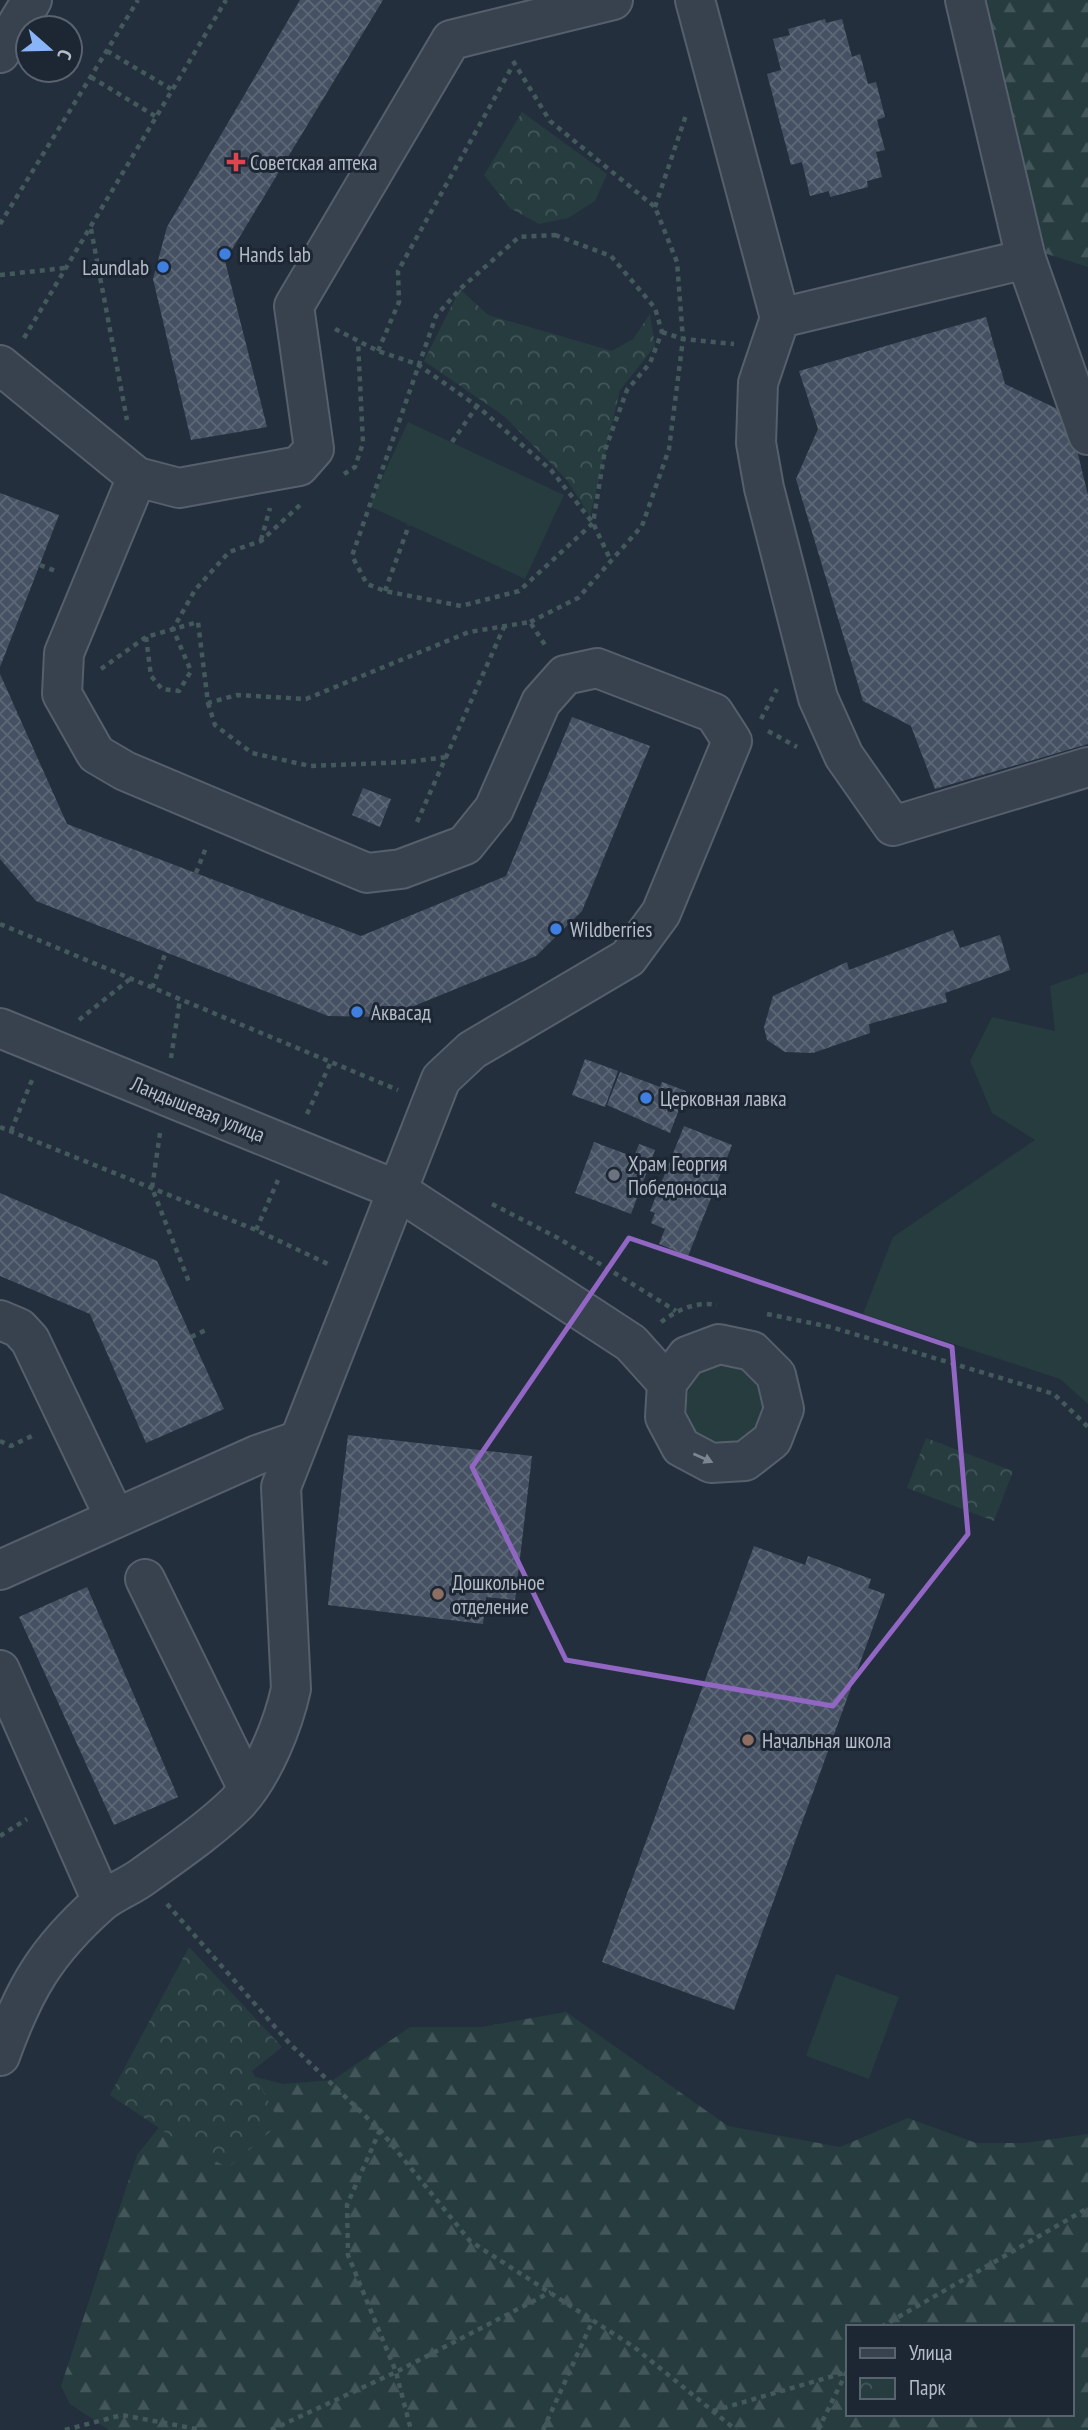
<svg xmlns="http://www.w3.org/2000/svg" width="1088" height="2430" font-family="'PT Sans Narrow',sans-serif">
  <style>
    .green { fill: #263c3f }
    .forest { fill: url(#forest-firs); fill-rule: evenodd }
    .park { fill: url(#park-crowns) }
    .building { fill: url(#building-cross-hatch) }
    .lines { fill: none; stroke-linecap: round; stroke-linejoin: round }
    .minor-casing { stroke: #565f6c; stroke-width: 42 }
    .path { stroke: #44595c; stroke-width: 4.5; stroke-dasharray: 5 5; stroke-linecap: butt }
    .minor { stroke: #38414e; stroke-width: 38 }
    .oneway { fill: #7c8592 }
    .marked { fill: none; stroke: #9266c3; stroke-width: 5; stroke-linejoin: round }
    .health-dot { fill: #e0444e; stroke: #1d2633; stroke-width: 2.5 }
    .shop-dot { fill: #3f7fe0; stroke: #1d2633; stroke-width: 2.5 }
    .worship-dot { fill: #6b7280; stroke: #1d2633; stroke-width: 2.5 }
    .education-dot { fill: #8d6e63; stroke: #1d2633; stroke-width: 2.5 }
    .labels { text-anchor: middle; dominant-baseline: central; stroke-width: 6; stroke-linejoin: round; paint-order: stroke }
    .poi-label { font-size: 21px; fill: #b4bcc9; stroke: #1d2633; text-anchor: start }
    .street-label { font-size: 21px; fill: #b4bcc9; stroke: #1d2633 }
  </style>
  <defs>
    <pattern id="forest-firs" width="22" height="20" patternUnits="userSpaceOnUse" patternTransform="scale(1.75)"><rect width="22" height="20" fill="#263c3f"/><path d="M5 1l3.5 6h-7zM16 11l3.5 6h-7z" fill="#435659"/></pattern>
    <pattern id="park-crowns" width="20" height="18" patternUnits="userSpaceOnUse" patternTransform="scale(1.75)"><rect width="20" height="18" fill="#263c3f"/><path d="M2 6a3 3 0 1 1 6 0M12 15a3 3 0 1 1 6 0" fill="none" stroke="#435659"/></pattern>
    <pattern id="building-cross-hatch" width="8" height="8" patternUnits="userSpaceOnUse" patternTransform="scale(1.75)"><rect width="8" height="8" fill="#455162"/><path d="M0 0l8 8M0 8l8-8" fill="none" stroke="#5d6877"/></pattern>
  </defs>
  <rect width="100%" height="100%" fill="#242f3e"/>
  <g class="green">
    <path d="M408,422L564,495L525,579L369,506Z"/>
    <path d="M1088,972V1404L1060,1379L863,1314L893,1237L1035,1140L992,1113L970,1061L992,1017L1055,1031L1050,986Z"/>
    <path d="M720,1363C753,1363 760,1378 770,1406L747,1442L719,1447L693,1432L684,1405L694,1377Z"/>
    <path d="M836,1974L899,1997L869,2079L806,2056Z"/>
  </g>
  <g class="forest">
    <path d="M982,0H1088V267L1041,252Z"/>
    <path d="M566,2012L728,2126L840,2147L908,2118L976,2143H1025L1088,2134V2430H109L70,2404L61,2386L137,2155L173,2110L235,2072L283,2084L333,2080L410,2027H482ZM848,2327H1072V2414H848Z"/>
  </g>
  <g class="park">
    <path d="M522,112L607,174L595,201L568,218L539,224L510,208L484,175Z"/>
    <path d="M460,289L488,315L612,351L633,339L650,314L655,346L620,390L590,516L567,480L504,416L424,361Z"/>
    <path d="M926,1438L1013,1471L994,1521L907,1488Z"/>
    <path d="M189,1947L282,2047L252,2071L280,2123L228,2168L174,2138L110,2095Z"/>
  </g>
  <g class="building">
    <path d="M300,0H383L225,261L267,427L191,440L153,279L167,227Z"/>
    <path d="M825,19L826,23L842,19L852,57L860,54L868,84L876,82L885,117L877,120L885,150L876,152L882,177L867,181L868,187L830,197L829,191L810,196L802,162L791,165L767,74L781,70L773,39L790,35L788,29Z"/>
    <path d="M986,317L1005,384L1068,414L1088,495V744L935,789L911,726L863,701L796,479L818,429L799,371Z"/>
    <path d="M0,493L59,515L0,667Z"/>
    <path d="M0,674L67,824L361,936L506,876L572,717L650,746L582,911L536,956L387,1017L328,1016L36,901L0,859Z"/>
    <path d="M363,788L391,799L380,827L352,815Z"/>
    <path d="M953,930L960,948L1000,935L1010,970L945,993L947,1002L869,1024L870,1033L813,1053L785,1052L767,1040L764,1027L773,996L847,962L849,970Z"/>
    <path d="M585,1059L618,1071L605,1107L572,1095Z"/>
    <path d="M620,1072L660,1087L662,1082L686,1091L670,1133L607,1105Z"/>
    <path d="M684,1126L732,1145L688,1256L659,1244L665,1229L651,1223L655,1213L650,1211Z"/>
    <path d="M594,1142L634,1157L639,1144L655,1150L631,1214L575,1193Z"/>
    <path d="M0,1193L157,1261L224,1409L146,1443L90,1314L0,1276Z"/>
    <path d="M348,1435L532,1456L515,1600L486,1597L483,1624L328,1605Z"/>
    <path d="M754,1546L805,1565L808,1556L871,1579L868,1588L885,1594L734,2010L602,1962Z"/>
    <path d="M87,1587L178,1797L114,1825L19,1617Z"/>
  </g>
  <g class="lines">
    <defs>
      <g id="minor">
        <path d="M695,0L780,318"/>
        <path d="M965,0L1026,259L1088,435"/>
        <path d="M0,53L32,0"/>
        <path d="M1026,259L780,318L758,383L756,443L764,488L818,698L844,756L893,826L1088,767"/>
        <path d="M0,365L137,477L179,488L299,466L314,449L294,306L451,40L613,0"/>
        <path d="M0,1028L397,1190L631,1343L667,1383L665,1417L681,1447L711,1463L745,1461L772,1440L784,1409L776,1375L752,1351L719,1344L687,1356L667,1383"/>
        <path d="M0,1320L19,1328L30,1340L115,1518"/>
        <path d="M0,1570L257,1455L297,1441"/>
        <path d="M145,1579L247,1787"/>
        <path d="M0,1670L102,1901"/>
        <path d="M0,2056C24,1989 46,1951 100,1903C113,1892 131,1886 145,1875C174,1854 212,1828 237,1803C263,1775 283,1725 291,1689L281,1487L441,1079L472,1050L628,958L661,913L732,741L714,713L597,668L565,675L541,702L494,809L465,845L401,869L367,873L125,771L96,754L62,694L64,653L137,477"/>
      </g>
    </defs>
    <use href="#minor" class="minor-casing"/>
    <g class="path">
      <path d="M107,51L171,89"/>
      <path d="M513,61L550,121L655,207L677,262L683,339L669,449L642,526L578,598L530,622"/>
      <path d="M91,77L155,116"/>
      <path d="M655,207L686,115"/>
      <path d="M0,224L138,0"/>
      <path d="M91,229L127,420"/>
      <path d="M555,235L611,256L655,308L662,332L650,363L627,390L605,450L593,523L519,591L461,606L385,591L367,584L352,556L436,316L460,289L519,237Z"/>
      <path d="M0,275L65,268"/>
      <path d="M335,329L378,351L417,364L477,406L551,470L593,523L611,561"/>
      <path d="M662,332L683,339L734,344"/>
      <path d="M24,338L226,0"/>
      <path d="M378,351L399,302L398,271L513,65"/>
      <path d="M452,442L477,406"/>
      <path d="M344,474L355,467L363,443L358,342"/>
      <path d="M261,540L270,508"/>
      <path d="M40,565L58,572"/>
      <path d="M385,591L409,525"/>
      <path d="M146,637L151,676L162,689L179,691L191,671L173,629L195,590L229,552L261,541L300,505"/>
      <path d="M101,669L146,637L198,622L208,703L237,695L306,699L469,632L530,622L545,645"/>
      <path d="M208,703L215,725L252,753L310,766L408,762L447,757"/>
      <path d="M761,719L777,689"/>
      <path d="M768,731L797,747"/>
      <path d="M417,822L504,627"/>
      <path d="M196,873L207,845"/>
      <path d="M0,924L398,1090"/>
      <path d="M152,988L166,952"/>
      <path d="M79,1020L130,979"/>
      <path d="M171,1058L180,999"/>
      <path d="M307,1114L331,1062"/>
      <path d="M0,1127L256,1230L328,1264"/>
      <path d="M11,1131L32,1080"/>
      <path d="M160,1133L152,1188L189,1282"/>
      <path d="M492,1204L558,1238L676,1311"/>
      <path d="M256,1230L278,1180"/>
      <path d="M767,1314L831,1327L1054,1394L1088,1427"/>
      <path d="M661,1322C677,1310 696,1301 717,1305"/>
      <path d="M191,1337L208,1329"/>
      <path d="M0,1441L11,1446L34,1435"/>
      <path d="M0,1836L27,1819"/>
      <path d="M167,1904L291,2045L380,2130L470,2241L634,2347L736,2430"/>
      <path d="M380,2130L347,2205L348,2255L396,2372L411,2430"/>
      <path d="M881,2327L1088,2208"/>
      <path d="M713,2411L847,2372"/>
      <path d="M65,2430L122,2415L202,2430"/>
      <path d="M271,2430L396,2372L551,2292"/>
      <path d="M543,2430L593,2320"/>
      <path d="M818,2430L848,2369"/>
    </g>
    <use href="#minor" class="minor"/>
  </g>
  <defs><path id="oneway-solid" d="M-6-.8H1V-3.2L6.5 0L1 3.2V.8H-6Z" transform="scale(1.75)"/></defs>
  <use class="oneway" href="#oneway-solid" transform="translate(703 1458) rotate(24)"/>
  <path class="marked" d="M629,1238L952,1347L968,1534L833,1706L566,1660L472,1467Z"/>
  <path class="health-dot" d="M232.5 151.5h7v7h7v7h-7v7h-7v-7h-7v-7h7z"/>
  <g class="shop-dot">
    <circle cx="225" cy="254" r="7"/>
    <circle cx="163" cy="267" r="7"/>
    <circle cx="556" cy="929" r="7"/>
    <circle cx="357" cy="1012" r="7"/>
    <circle cx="646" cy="1098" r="7"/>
  </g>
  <circle class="worship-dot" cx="614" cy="1175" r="7"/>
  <g class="education-dot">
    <circle cx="438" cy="1594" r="7"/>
    <circle cx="748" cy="1740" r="7"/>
  </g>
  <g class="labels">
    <g class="poi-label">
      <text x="250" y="162">Советская аптека</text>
      <text x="239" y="254">Hands lab</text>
      <text x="149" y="267" text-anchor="end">Laundlab</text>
      <text x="570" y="929">Wildberries</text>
      <text x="371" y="1012">Аквасад</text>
      <text x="660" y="1098">Церковная лавка</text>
      <text x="628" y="1163">Храм Георгия<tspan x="628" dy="24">Победоносца</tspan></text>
      <text x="452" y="1582">Дошкольное<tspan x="452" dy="24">отделение</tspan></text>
      <text x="762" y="1740">Начальная школа</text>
    </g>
    <g class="street-label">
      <text transform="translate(198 1109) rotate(22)">Ландышевая улица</text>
    </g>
  </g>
  <rect x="846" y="2325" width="228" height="91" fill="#1d2633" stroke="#59626f" stroke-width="2"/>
  <rect x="860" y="2348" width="35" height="10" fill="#38414e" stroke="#59626f" stroke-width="2"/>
  <text x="909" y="2360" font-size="21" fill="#b4bcc9">Улица</text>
  <rect x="860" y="2378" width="35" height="21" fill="url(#park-crowns)" stroke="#59626f" stroke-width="2"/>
  <text x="909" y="2395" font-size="21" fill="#b4bcc9">Парк</text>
  <g transform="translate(49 49) rotate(110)"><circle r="33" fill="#1d2633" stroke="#59626f" stroke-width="2"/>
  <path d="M0-5L12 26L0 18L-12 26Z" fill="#8ab4f8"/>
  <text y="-10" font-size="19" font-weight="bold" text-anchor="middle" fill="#b4bcc9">С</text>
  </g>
</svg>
